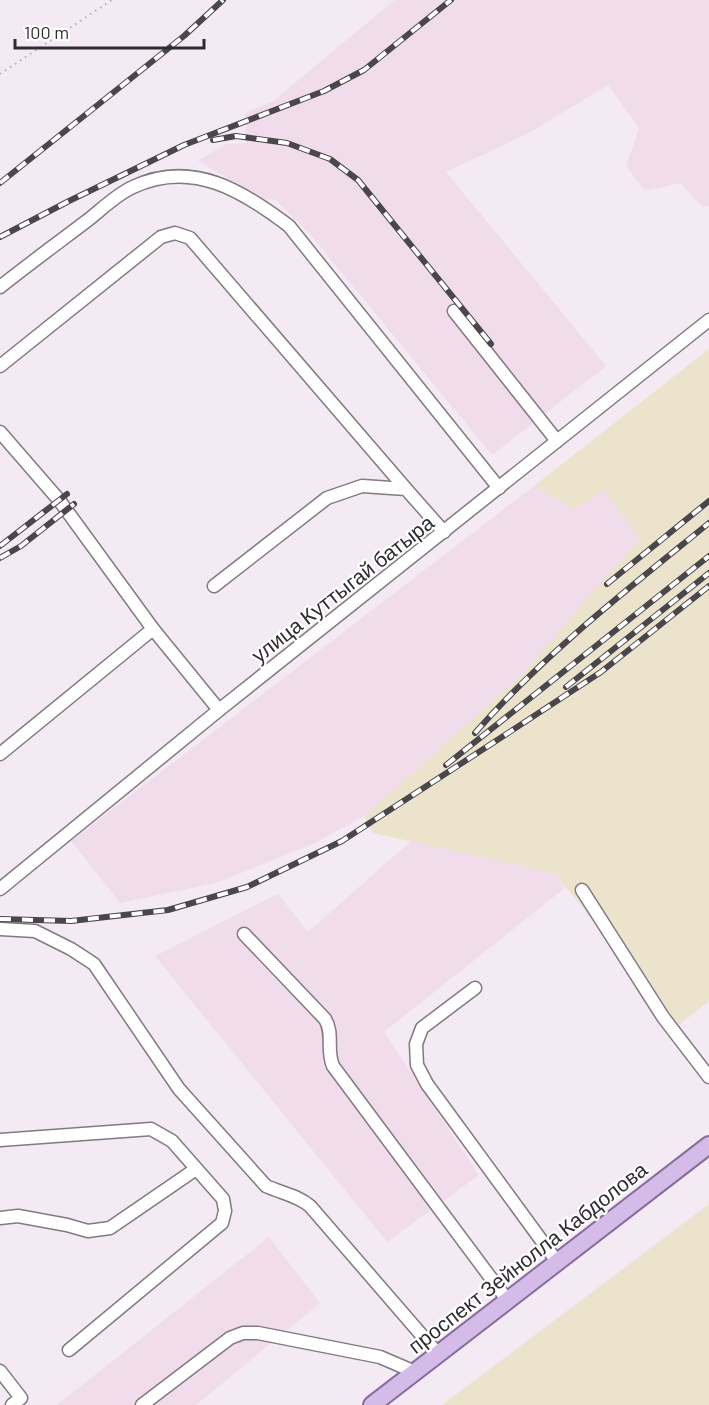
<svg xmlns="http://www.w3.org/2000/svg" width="709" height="1405" font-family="Barlow,sans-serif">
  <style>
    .commercial { fill: #f1dcec }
    .industrial { fill: #ece3cd }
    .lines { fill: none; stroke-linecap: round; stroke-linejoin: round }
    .minor-casing { stroke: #827982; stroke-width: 15 }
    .major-casing { stroke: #896c9e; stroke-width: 20 }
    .path { stroke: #b7b0b8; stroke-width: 2; stroke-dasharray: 1.5 4.5; stroke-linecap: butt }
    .minor { stroke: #fff; stroke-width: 12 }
    .major { stroke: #d5bbe8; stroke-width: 16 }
    .rail-casing { stroke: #4a464b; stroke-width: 6 }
    .rail { stroke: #fff; stroke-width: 4; stroke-dasharray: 11; stroke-linecap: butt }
    .labels { text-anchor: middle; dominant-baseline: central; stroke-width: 4.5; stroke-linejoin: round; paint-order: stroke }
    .street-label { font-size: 21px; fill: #2f2c30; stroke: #fff }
  </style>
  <rect width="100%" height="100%" fill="#f3eaf4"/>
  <g class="commercial">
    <path d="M395,0H709V206L702,207L681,183L645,191L626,166L639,128L608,85L527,134L446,172L606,366L492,455L309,233L276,200L264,199L198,161L226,144L246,143L245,113L273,101Z"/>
    <path d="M534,486L574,510L603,489L640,539L524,673L364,816L313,844L216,883L120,903L71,841Z"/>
    <path d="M411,841L554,873L565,888L384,1032L479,1175L387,1242L155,956L278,894L308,932Z"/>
    <path d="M269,1237L320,1303L196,1405H57Z"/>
  </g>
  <g class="industrial">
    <path d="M709,349V1001L679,1025L554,873L373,833L364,816L524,673L582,604L640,539L603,490L574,510L534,486Z"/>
    <path d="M709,1204V1405H442Z"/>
  </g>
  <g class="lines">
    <defs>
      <g id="minor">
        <path d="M0,287C29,264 59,242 88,220C102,209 117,194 133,187C192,159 243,191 289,226L499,488"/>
        <path d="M454,311L557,441"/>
        <path d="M0,366L161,237L175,233L190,238L406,489"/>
        <path d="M0,432L59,500L153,629L219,710"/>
        <path d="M214,586L327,498L362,486L406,489L444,532"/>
        <path d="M0,754L153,629"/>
        <path d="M0,889L219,710L709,320"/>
        <path d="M582,890L663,1017L709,1077"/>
        <path d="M0,929L35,931L71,949L94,964L179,1089L266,1186C281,1193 297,1195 310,1206L438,1354"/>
        <path d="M244,934L325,1019C334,1033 326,1050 333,1066L508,1301"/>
        <path d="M475,988L422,1028L416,1044L417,1065L427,1084L558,1263"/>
        <path d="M0,1140L151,1129L172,1141L223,1199L225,1211L222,1223L69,1350"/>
        <path d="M0,1218L18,1216L67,1225L88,1231L110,1228L196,1169"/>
        <path d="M0,1371L21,1398L12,1405"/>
        <path d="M142,1405L230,1338L243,1333H258L380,1357L415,1372"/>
      </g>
      <path id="major" d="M372,1405L709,1145"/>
    </defs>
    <use href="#minor" class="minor-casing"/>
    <use href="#major" class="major-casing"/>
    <path class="path" d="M0,74L112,0"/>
    <use href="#minor" class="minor"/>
    <use href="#major" class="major"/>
    <defs>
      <g id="rail">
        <path d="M213,140L236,136L287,143L330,159L358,180L491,344"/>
        <path d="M0,183L184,36L223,0"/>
        <path d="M0,237L69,201L184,145L324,91L364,70L451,0"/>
        <path d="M0,546L67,494"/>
        <path d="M0,558L21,546L74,504"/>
        <path d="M607,584L709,501"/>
        <path d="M566,687L709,573"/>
        <path d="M475,733C544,654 628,589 709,523"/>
        <path d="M446,765L709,556"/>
        <path d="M0,919L71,921L168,910L247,887L342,841L505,735L601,672L709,586"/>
      </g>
    </defs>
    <use href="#rail" class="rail-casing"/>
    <use href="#rail" class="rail"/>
  </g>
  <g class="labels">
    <g class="street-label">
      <text transform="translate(342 588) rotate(-38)">улица Куттыгай батыра</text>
      <text transform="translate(527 1257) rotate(-38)">проспект Зейнолла Кабдолова</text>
    </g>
  </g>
  <path d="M15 39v9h189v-9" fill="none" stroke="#2f2c30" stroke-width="3"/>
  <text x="24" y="39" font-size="18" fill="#2f2c30" stroke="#ffffff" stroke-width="4.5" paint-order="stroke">100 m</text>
</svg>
